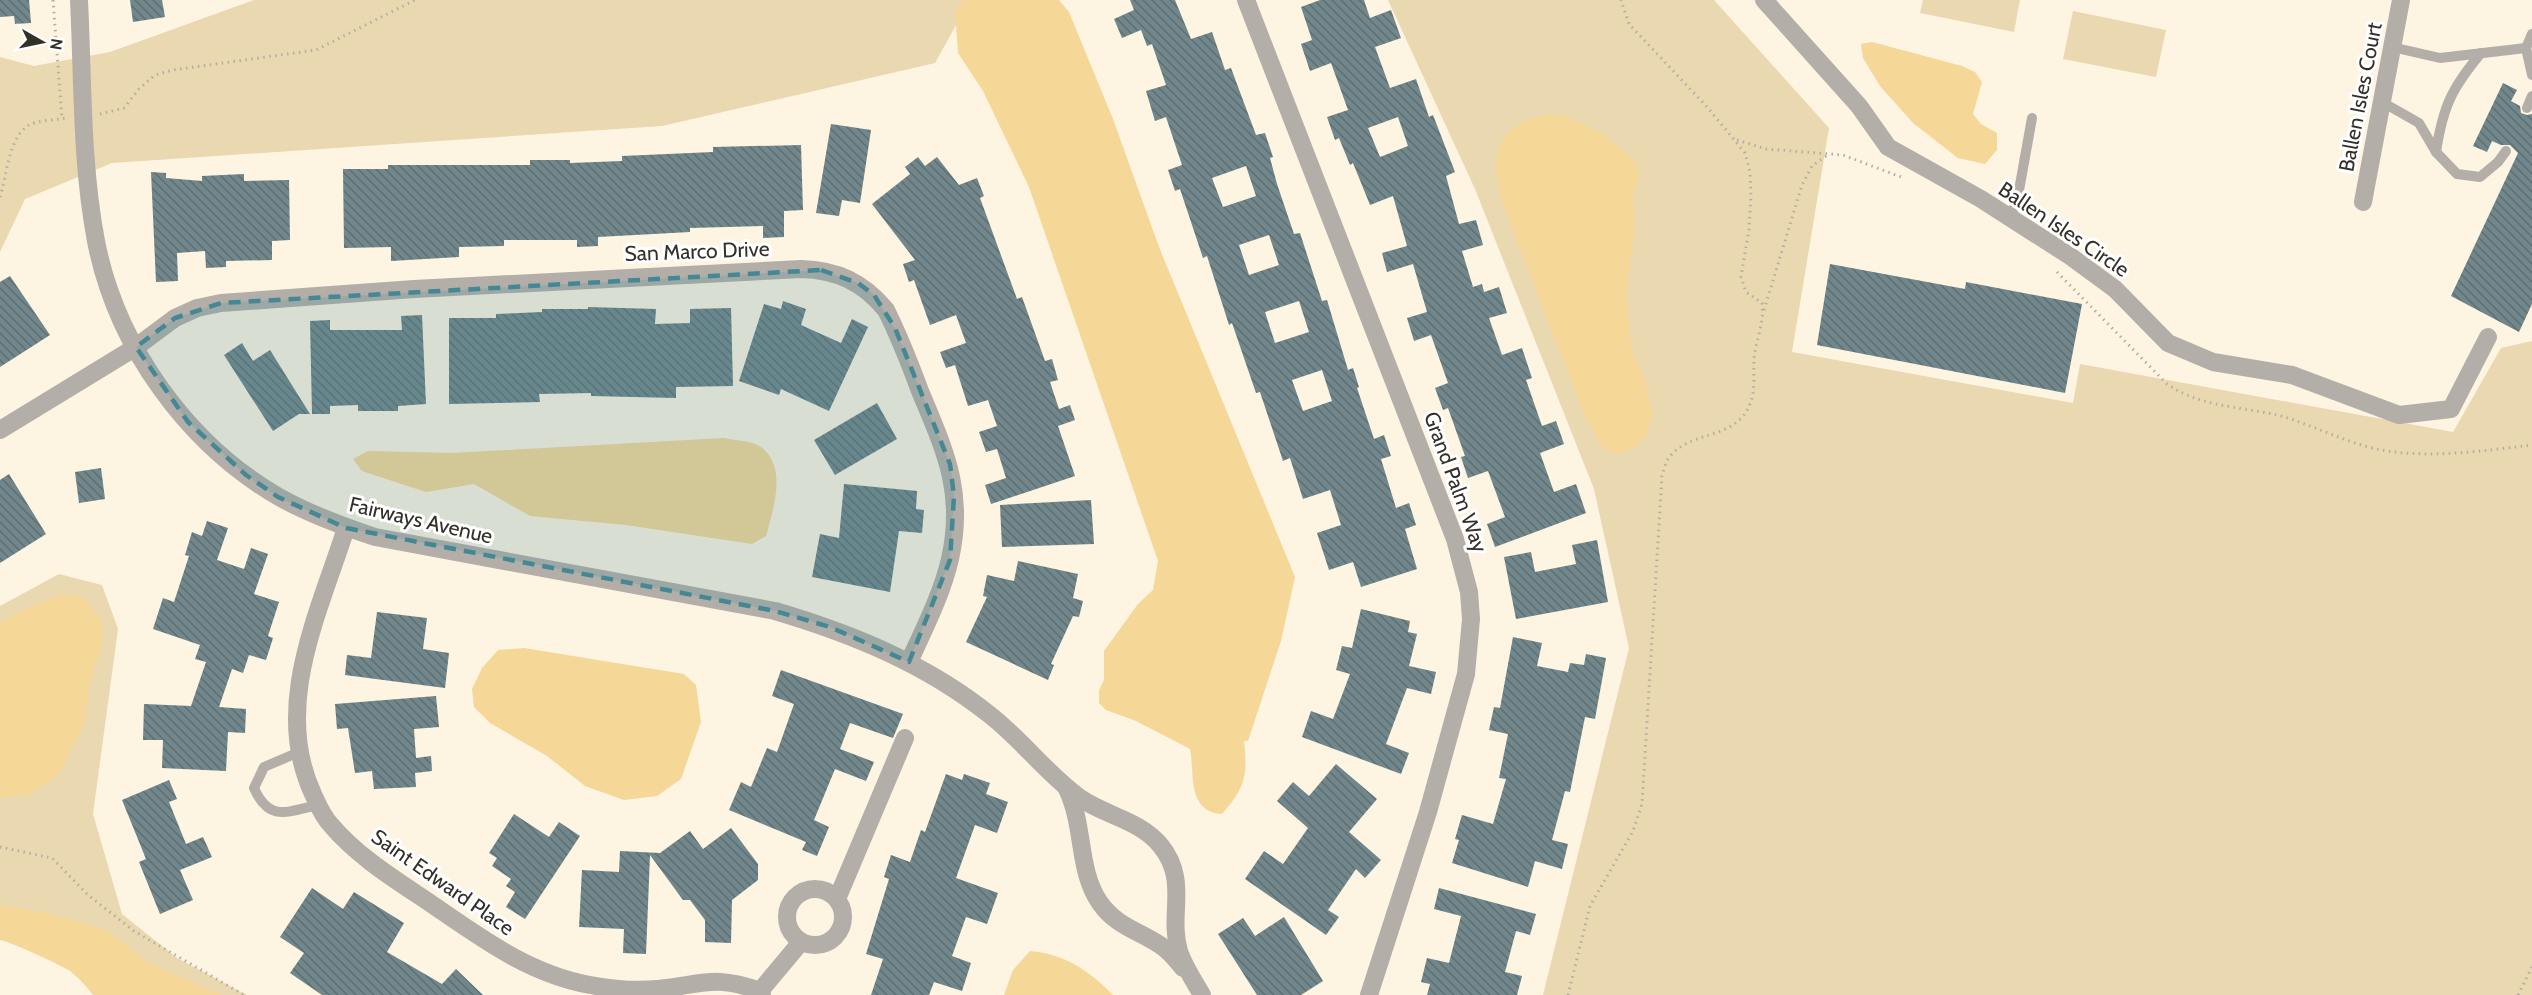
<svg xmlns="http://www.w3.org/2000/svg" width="2532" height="995" font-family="Cabin,sans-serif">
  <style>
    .grass { fill: #ead8b1 }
    .water { fill: #f5d797 }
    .building { fill: url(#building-back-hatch); fill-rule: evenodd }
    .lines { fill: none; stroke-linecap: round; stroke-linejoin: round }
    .path { stroke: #b5aea0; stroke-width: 3; stroke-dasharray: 1.5 4.5; stroke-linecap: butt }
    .service { stroke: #b3afa8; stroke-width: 10 }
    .minor { stroke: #b3afa8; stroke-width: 18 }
    .marked { fill: #448896; fill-opacity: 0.2; stroke: #448896; stroke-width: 4.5; stroke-dasharray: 12 8; stroke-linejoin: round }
    .labels { text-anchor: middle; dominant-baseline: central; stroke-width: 6; stroke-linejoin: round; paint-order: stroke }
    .street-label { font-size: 21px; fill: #333029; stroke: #fff }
  </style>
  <defs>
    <pattern id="building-back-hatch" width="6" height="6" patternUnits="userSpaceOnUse" patternTransform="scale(1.5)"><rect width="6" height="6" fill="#71878b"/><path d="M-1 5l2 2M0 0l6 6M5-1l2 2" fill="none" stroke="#5d6f72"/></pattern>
  </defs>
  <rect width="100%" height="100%" fill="#fdf4e2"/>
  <g class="grass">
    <path d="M254,0H970L935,63L662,126L112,163L25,199L0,252V57L34,66L110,52Z"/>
    <path d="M1388,0H1714L1829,128L1792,352L2073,403L2080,364L2453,432L2501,348L2532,341V995H1543L1629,648L1594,489L1475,189Z"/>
    <path d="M1923,0H2020L2014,32L1920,13Z"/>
    <path d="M2073,11L2166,30L2156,77L2063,59Z"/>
    <path d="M59,574L102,585L118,629L93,814L122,914L177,958L247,995H114L0,928V606Z"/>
  </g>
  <g class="water">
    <path d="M964,0H1059L1069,12L1113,119L1159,247L1295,577L1281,641L1248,741H1244C1248,775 1245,788 1222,814C1186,812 1195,771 1190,749L1136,721L1106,710L1099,703V690L1104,680V651L1138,604L1153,590L1158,561L1029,187L983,91L958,53L955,11Z"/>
    <path d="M1872,42L1962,66L1975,72L1982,82L1973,114L1981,124L1997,133V150L1985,164L1958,158L1913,123L1880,86L1863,58L1861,44Z"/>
    <path d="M1547,114L1565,116L1600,132L1636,162L1639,175L1633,194L1635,225L1626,294L1630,337L1635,358L1645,379L1652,413L1647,435L1634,448L1619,454L1604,449L1585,416L1505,210C1490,160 1489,128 1547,114Z"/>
    <path d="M724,438C734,440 752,441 761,447C788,467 773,510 766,536L752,544L626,525L530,516L474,484L426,492L362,471L353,459L368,451L452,453Z"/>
    <path d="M62,595L83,597L102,621V647L90,681L84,723L59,773L33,793L0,798V622L39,603Z"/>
    <path d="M524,648L684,674L696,685L701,722L681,779L657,796L624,800L585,786L547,756L490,723L474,707L472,689L482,668L498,650Z"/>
    <path d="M0,905L50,914L107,930L145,961L221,995H93C87,987 78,977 70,971C59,964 11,942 0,940Z"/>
    <path d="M1030,951C1065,954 1088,970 1113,995H1004L1013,970Z"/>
  </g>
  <g class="building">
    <path d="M0,0H29L31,23L15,24L14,16L0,17Z"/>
    <path d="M130,0H162L165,17L133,22Z"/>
    <path d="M1130,0H1175L1191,39L1212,32L1225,70L1231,68L1256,135L1265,133L1273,157L1270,158L1277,184L1294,234L1300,233L1322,301L1327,300L1348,370L1353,368L1359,387L1357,388L1374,439L1384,435L1391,456L1381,459L1396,508L1409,503L1416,525L1405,529L1417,569L1361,587L1353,562L1329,570L1317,533L1341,525L1330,490L1303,499L1290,458L1283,461L1260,392L1256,393L1232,323L1229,325L1207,256L1203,258L1180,189L1175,191L1168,170L1182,165L1166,117L1155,121L1146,91L1166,85L1152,44L1147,46L1141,30L1122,38L1114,19L1134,10ZM1246,166L1256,196L1223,207L1212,178ZM1269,235L1279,265L1249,275L1239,245ZM1299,301L1309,332L1275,343L1265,312ZM1322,370L1332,401L1303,411L1292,380Z"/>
    <path d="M1320,0H1364L1370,18L1391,10L1401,38L1375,47L1390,88L1416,79L1429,117L1433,115L1455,172L1446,176L1459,224L1476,220L1483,245L1462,251L1473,287L1482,284L1484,292L1499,287L1507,313L1489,318L1502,355L1522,348L1532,378L1526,380L1542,426L1556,421L1564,444L1540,453L1554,492L1576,484L1586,513L1495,547L1487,524L1505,517L1488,471L1468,478L1461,457L1465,456L1448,408L1443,410L1435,388L1448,383L1431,335L1414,341L1407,318L1427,312L1413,264L1387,272L1382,253L1407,246L1393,196L1370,205L1353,163L1350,165L1339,138L1335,140L1327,117L1348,110L1331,63L1310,71L1301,44L1312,40L1301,7ZM1398,117L1408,146L1380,157L1368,128Z"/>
    <path d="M2503,83L2517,90L2511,101L2520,106L2521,113L2527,115L2532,114V304L2519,332L2451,296L2518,153L2510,145H2501L2492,141L2487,152L2473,146Z"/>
    <path d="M831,124L871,130L860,203L842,200L839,216L816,213Z"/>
    <path d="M801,145L803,210L784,211V237L763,238V226L690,228V232L598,237V246L577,247V240H504V246L459,247V257L391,261V247L344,248L343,169H388V165H530V160H570V163L622,161V156L713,152V147Z"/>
    <path d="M918,157L925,166L937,157L959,185L977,178L984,196L980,198L1017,299L1022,297L1045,361L1052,359L1058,380L1050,382L1059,409L1070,405L1075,420L1058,426L1075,476L991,504L985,485L1006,478L997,449L986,452L979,432L997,426L988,400L968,406L955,365L946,368L940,352L966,343L956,315L930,325L914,280L909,282L903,264L915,260L872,204L910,174L905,167Z"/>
    <path d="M151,172L166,173V178L202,181V176L244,174V181L289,180L290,240L272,241V260L226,261V267L206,268L205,251L177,253L178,281L156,282Z"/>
    <path d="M1830,264L1965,289L1966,282L2082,304L2065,393L1817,345Z"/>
    <path d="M10,276L50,335L0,367V282Z"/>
    <path d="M783,301L806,309L801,325L841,343L852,319L868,327L829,411L781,389L779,395L739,381L764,304L781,309Z"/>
    <path d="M588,307L656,309L655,324L690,323V309L731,308L733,386L676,387V398L591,396V393L539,394L540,402L449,404V318H496V314L542,312V309H588Z"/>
    <path d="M422,315L426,404L398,406V411H358V405L330,406V414H312L310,321L330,320V330H402L401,316Z"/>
    <path d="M242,343L253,361L270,350L310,414H299L273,431L224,355Z"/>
    <path d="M877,403L897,439L835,475L814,440Z"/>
    <path d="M101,468L105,499L79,503L75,472Z"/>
    <path d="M9,474L46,534L0,563V480Z"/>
    <path d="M844,484L917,491L916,509L924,510L922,533L899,531L890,592L812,577L820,534L839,538Z"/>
    <path d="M1091,500L1094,544L1002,547L1000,505Z"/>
    <path d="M207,521L228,528L217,560L244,569L251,548L268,554L254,594L279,602L268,636L273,638L266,660L249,655L243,673L232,669L219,707L246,709L245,733L228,732L226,771L162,768L163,740H143L144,704L191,706L206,662L195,659L200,645L153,629L163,598L174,602L189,556L185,555L192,532L202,536Z"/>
    <path d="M1597,540L1608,602L1516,619L1504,557L1531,552L1535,572L1576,564L1572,545Z"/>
    <path d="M1018,561L1078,574L1073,598L1083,601L1079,617L1073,616L1051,664L1054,665L1048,680L966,642L987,597L983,596L987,575L1014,581Z"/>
    <path d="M1361,609L1410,621L1408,632L1417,634L1409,666L1436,672L1431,694L1407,688L1386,744L1409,753L1401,774L1302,737L1311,711L1333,719L1350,674L1336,670L1342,646L1352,648Z"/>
    <path d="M377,612L427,618L423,649L449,653L445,688L345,675L347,655L371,658Z"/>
    <path d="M1513,637L1542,643L1537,666L1568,672L1570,663L1584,665L1586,654L1606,658L1595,719L1585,717L1570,792L1565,791L1552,840L1568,844L1562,869L1535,861L1528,887L1452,863L1459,840L1455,839L1462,815L1493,824L1506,779L1499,778L1508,734L1489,730L1494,707L1500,708Z"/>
    <path d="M781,670L903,714L893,738L850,723L840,749L874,762L866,781L835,769L814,820L829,827L817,856L802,850L806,842L729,810L741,782L751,787L767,748L777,752L794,704L772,696Z"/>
    <path d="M436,696L439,727L414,729L416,758L431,756L432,771L415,773L416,787L374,789L372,771L355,773L348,728L337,729L335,704Z"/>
    <path d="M1336,764L1377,799L1349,832L1381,860L1365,878L1356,869L1328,910L1339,917L1326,935L1245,879L1264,851L1283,864L1308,828L1277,801L1293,782L1309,796Z"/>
    <path d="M946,774L962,780L964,774L990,783L986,794L1008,802L997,833L975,825L956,878L998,893L987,924L966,917L952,956L971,963L962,991L934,982L929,995H871L883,959L866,954L889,879L884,877L891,855L910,862L921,830L925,832Z"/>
    <path d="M169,780L177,799L169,802L186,844L203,837L212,857L180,870L193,900L160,914L139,862L146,859L122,800Z"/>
    <path d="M514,814L549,837L559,822L580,836L525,919L506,907L515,892L506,886L511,879L492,866L497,858L489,853Z"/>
    <path d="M731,828L758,864V880L732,900L731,943L705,942V920L690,900H683L650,855L646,954L623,953L624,929L579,927L582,870L619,872L620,851L660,853L690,831L703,849Z"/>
    <path d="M312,888L343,909L354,892L404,923L387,952L442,984L456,969L483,995H322L290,973L304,953L280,937Z"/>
    <path d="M1439,888L1536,914L1530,935L1516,931L1505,972L1522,976L1517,995H1427L1430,984L1421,982L1427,958L1449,963L1461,916L1434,909Z"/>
    <path d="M1284,917L1323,981L1301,995H1257L1218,934L1243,918L1255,936Z"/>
  </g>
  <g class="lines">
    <g class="path">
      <path d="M53,0L62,119"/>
      <path d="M100,114L124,108L139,89L155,75L173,70L316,50L415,0"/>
      <path d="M1737,140L1766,149L1843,155L1901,177"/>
      <path d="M0,197C7,176 9,130 34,123C44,120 56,120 66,118"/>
      <path d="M2057,272L2167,384C2202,408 2241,406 2281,416C2312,425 2341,440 2372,448C2423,460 2481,451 2532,445"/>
      <path d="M1764,310L1802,185L1812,166L1829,154"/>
      <path d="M0,847L52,858L88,895L134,931L244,995"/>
      <path d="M1568,995L1590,906L1633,831L1642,804L1662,476C1664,470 1666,460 1671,455C1693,430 1736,440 1750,404C1756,390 1753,372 1754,358C1756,340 1765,321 1762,303L1746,292L1741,277L1749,229L1751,195L1750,172L1745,153L1708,108L1629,24L1621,0"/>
      <path d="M2518,995L2532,967"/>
    </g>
    <g class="service">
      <path d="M2532,34L2526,48L2532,75"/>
      <path d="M2392,47L2440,58L2526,48"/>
      <path d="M2382,102L2419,123L2436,152L2457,174L2480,177L2498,162L2506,151"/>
      <path d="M2527,108L2532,96"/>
      <path d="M2436,152C2443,106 2452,88 2481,53"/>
      <path d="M2010,218L2018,196L2032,118"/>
      <path d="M299,752L264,767L254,788C269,822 287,812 318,805"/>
    </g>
    <g class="minor">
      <path d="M79,0C83,80 81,162 96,241C116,345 187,444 279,497C309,514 342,526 375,537L775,611C853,634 926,664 990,715C1022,740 1047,774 1080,798C1106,816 1140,820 1161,846C1189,881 1168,914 1179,951C1184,966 1194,981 1202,995"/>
      <path d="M1246,0L1455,539L1469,592L1471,619L1466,674L1428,812L1369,995"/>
      <path d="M1764,0L1859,106L1888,147L1981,199L2070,256L2115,289L2168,343L2213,362L2292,375L2399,415L2451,409L2488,337"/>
      <path d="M2363,202L2401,0"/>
      <path d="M0,430L136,347L175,318L197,308L221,303L414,289L801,269C837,270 863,282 886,310C899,336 910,364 920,391C945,451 965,492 950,559C942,594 924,629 909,662"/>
      <path d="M346,528C319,613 272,706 313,794C318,805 323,817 331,825C358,857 396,880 430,903C481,938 529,974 590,985C612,989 636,991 658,989C702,985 714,974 760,991L762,995"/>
      <path d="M1067,789C1085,826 1077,870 1100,903C1116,926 1139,931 1160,945C1170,951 1176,960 1183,968"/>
      <circle cx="815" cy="917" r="28"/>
      <path d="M837,899L905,738"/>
      <path d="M760,991L801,942"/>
    </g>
  </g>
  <path class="marked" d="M821,270L858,283L874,295L895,328L950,464L954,496L950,560L909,662L830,627L775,611L346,528L278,497L246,475L188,422L136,347L175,318L221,303Z"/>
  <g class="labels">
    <g class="street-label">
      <text transform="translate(2360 97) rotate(-79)">Ballen Isles Court</text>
      <text transform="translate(2064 229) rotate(34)">Ballen Isles Circle</text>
      <text transform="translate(697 251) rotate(-2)">San Marco Drive</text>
      <text transform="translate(1456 482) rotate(70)">Grand Palm Way</text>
      <text transform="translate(421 520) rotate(13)">Fairways Avenue</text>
      <text transform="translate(443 882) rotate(35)">Saint Edward Place</text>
    </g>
  </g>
  <g transform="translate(42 42) rotate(99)" stroke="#ffffff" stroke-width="4.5" paint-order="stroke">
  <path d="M0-4.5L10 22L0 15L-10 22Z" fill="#333029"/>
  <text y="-9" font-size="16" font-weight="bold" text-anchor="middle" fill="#333029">N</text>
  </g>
</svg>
